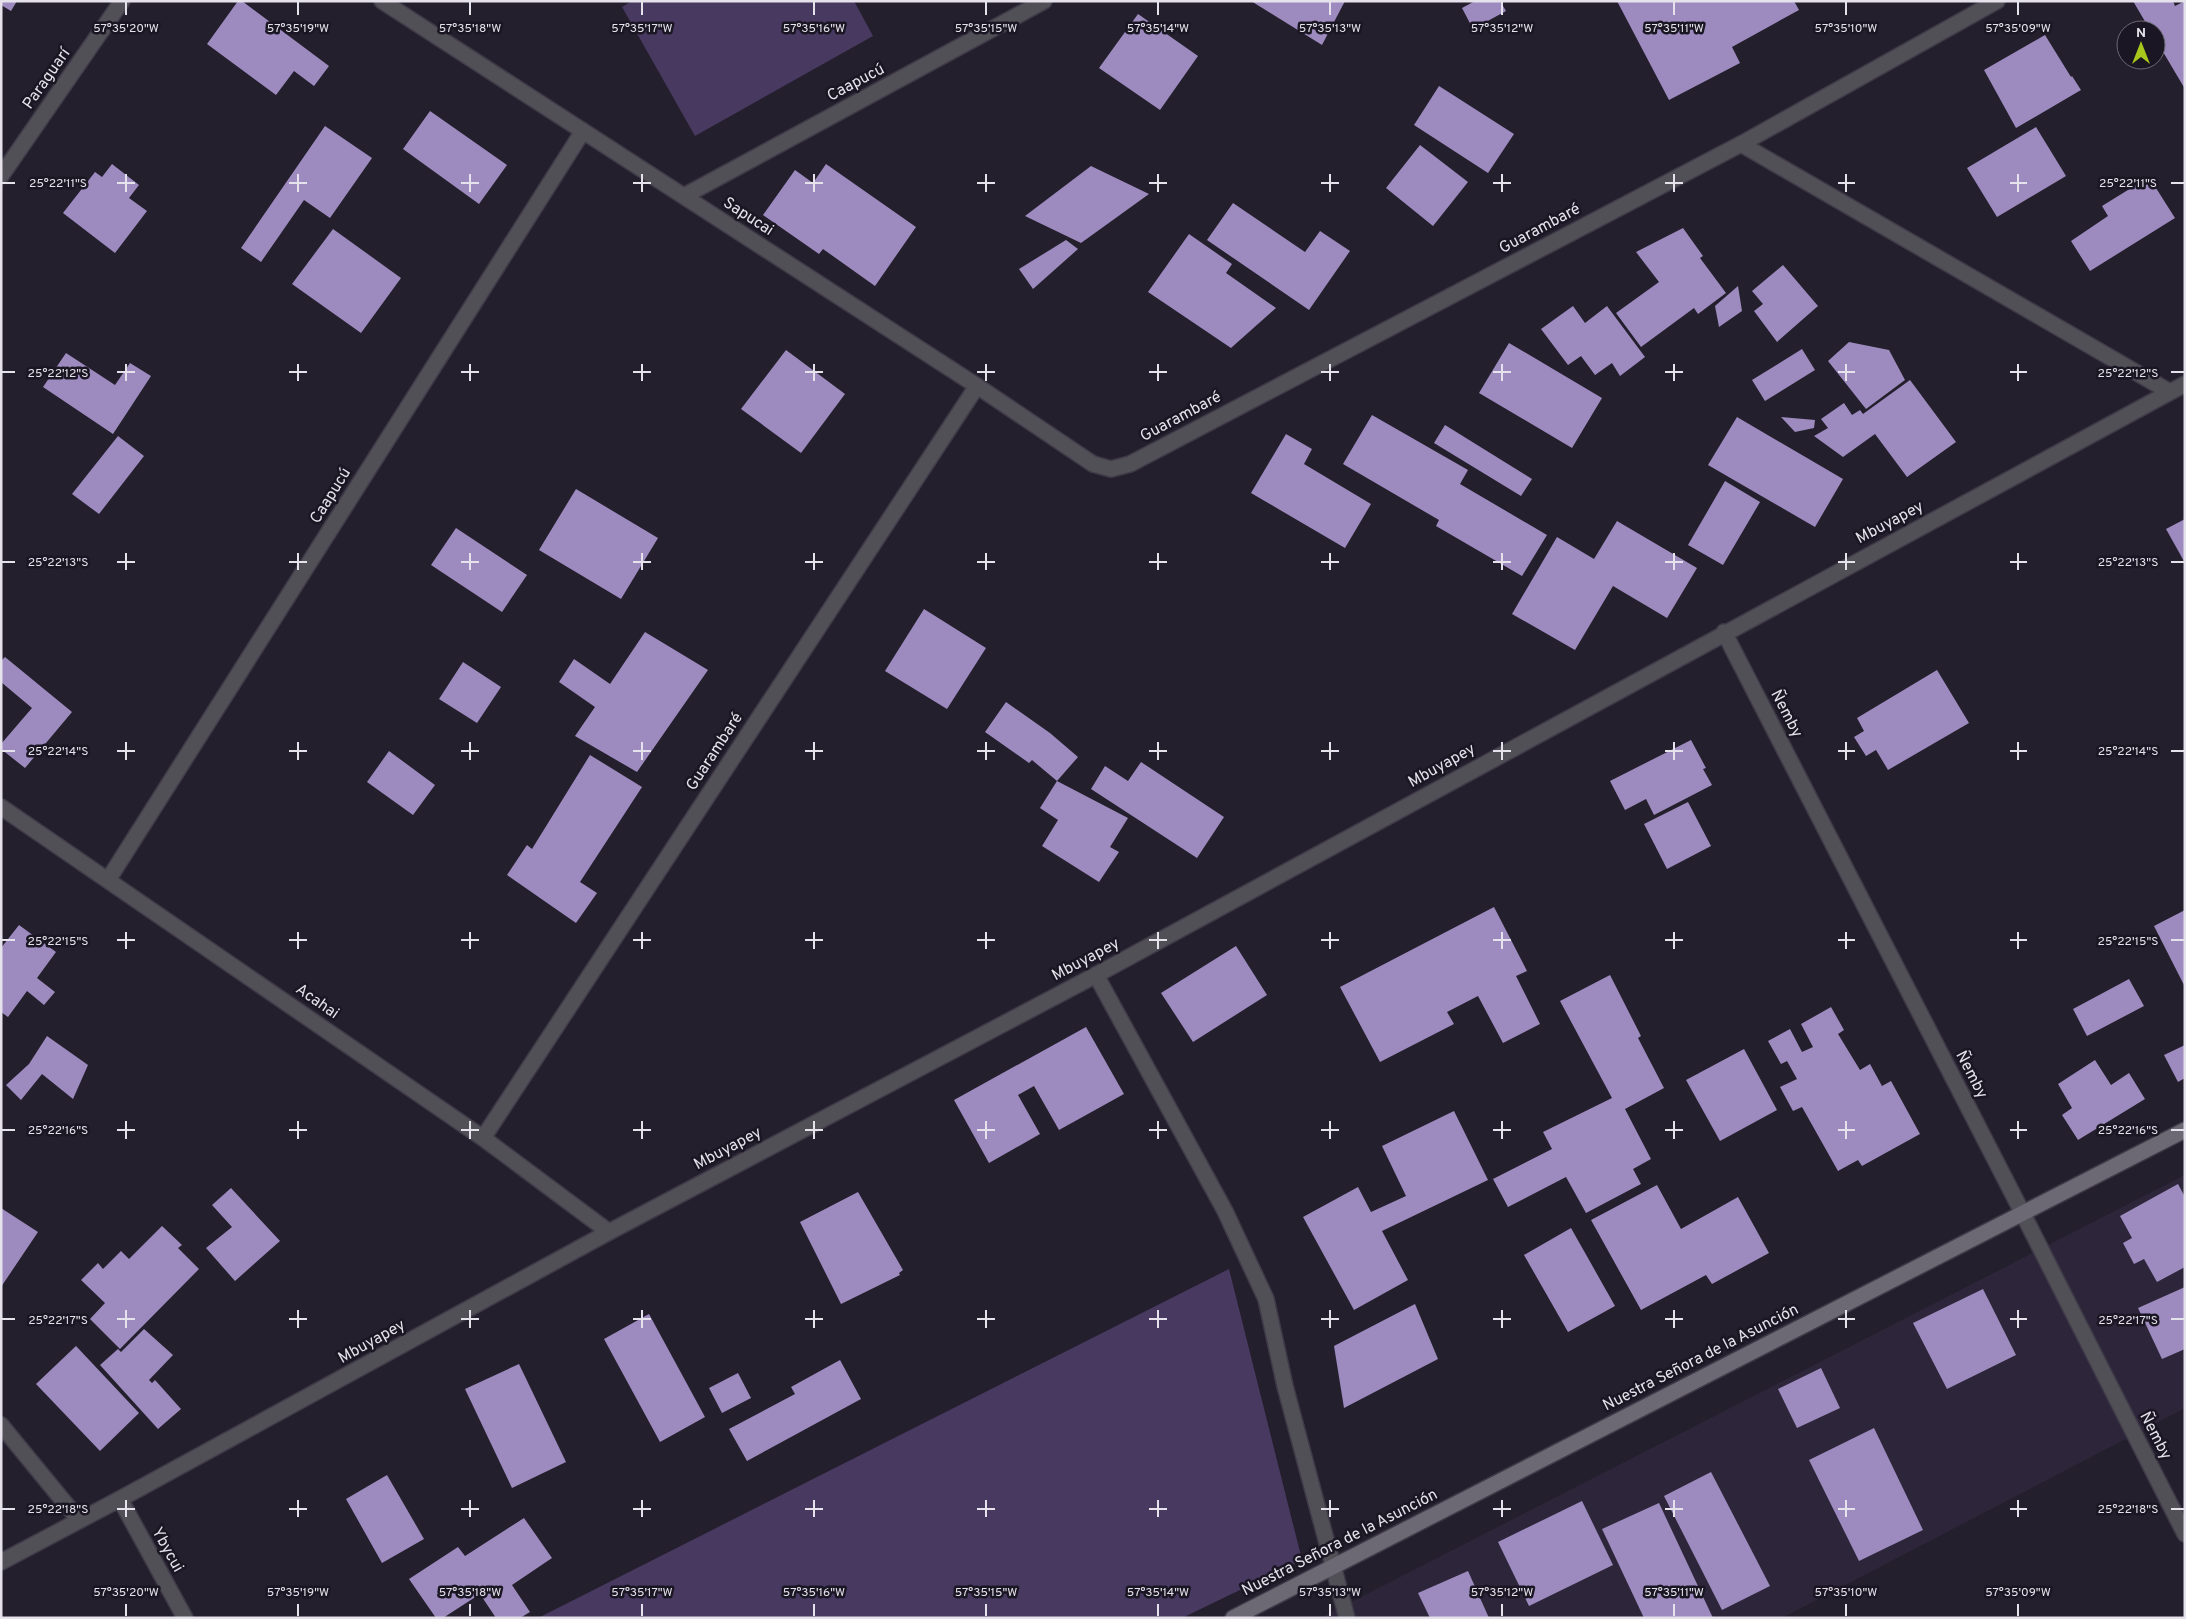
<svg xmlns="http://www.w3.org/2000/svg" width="2186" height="1619" font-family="Overpass,sans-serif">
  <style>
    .built { fill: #2d263a }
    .green { fill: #483960 }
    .building { fill: #9d8bbf }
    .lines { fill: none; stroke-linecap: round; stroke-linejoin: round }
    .street-casing { stroke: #3f3a48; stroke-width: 18 }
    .secondary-casing { stroke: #3f3a48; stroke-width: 18 }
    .street { stroke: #525057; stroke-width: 15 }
    .secondary { stroke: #6d6974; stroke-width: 15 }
    .ticks { fill: none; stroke: #e5e2eb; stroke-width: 2 }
    .labels { text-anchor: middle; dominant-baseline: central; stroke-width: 5; stroke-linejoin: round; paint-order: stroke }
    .street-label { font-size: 16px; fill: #e5e2eb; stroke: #1a1623 }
    .ticks-label { font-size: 12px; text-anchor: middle; fill: #e5e2eb; stroke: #1a1623; stroke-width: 5; stroke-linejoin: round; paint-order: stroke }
  </style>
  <rect width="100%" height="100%" fill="#241f2d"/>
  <path class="built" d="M2185,1175V1408L1782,1618H1320Z"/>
  <g class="green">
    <path d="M632,1H854L873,36L695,136L622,7Z"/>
    <path d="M1229,1269L1302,1560L1182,1618H538Z"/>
  </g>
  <g class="building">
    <path d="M1,1H17L11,11L1,5Z"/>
    <path d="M238,1H242L329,66L314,86L294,71L276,95L207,44Z"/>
    <path d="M1251,1H1345L1322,45Z"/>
    <path d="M1475,1H1500L1506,11L1473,29L1462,8Z"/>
    <path d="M1617,1H1794L1799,10L1732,47L1740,63L1669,100Z"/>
    <path d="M2133,1H2173L2175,6L2185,1V89L2156,40V30H2150Z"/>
    <path d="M1138,14L1198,56L1160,110L1099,68Z"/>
    <path d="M2045,35L2071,77L2072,76L2081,90L2016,128L1984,70Z"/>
    <path d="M1439,86L1514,134L1488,173L1414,125Z"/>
    <path d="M430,111L507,165L479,204L403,149Z"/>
    <path d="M325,126L372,158L330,218L304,200L261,262L241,248Z"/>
    <path d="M2036,127L2066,176L1997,217L1967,168Z"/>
    <path d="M1420,145L1468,182L1433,226L1386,188Z"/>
    <path d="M112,164L139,185L129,198L147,211L115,253L63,213L95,172L102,177Z"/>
    <path d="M826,164L916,227L875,286L823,249L819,254L763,215L795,170L813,183Z"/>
    <path d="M1091,166L1149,194L1081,243L1025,216Z"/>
    <path d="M2149,177L2175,218L2090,271L2071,241L2108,216L2102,206Z"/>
    <path d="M1233,203L1305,252L1320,231L1350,251L1309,310L1207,240Z"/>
    <path d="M1683,228L1703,256L1700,258L1726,293L1698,314L1694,308L1641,347L1616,313L1659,282L1636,252Z"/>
    <path d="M333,229L401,278L361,333L292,284Z"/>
    <path d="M1189,234L1232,264L1226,273L1276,308L1231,348L1148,292Z"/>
    <path d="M1066,240L1078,249L1033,289L1019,269Z"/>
    <path d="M1783,265L1818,306L1777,342L1754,311L1763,304L1752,291Z"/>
    <path d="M1738,286L1742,311L1719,327L1715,306Z"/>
    <path d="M1573,306L1585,323L1607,306L1645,357L1620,376L1612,363L1595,375L1581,356L1568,365L1541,329Z"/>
    <path d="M1849,342L1889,350L1905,380L1866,409L1828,361Z"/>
    <path d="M1509,343L1602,398L1572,448L1479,393Z"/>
    <path d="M1802,349L1815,370L1765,401L1752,380Z"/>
    <path d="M786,350L845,394L801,453L741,409Z"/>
    <path d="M66,353L115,385L130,363L151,376L113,434L43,387Z"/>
    <path d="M1910,380L1956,442L1907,477L1875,434L1843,457L1814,436L1828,428L1821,419L1844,403L1852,415L1860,410L1863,414Z"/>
    <path d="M1372,415L1468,470L1460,484L1547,535L1522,576L1436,526L1439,520L1343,464Z"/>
    <path d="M1737,417L1843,479L1815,527L1708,465Z"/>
    <path d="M1781,417L1815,420L1814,428L1795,432Z"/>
    <path d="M1445,425L1532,479L1521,496L1434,443Z"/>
    <path d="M1286,434L1312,449L1304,464L1371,504L1345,548L1251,493Z"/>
    <path d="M118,436L144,456L99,514L72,494Z"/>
    <path d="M1725,481L1760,502L1723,565L1688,545Z"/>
    <path d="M576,489L658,538L621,599L539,550Z"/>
    <path d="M2185,519V563L2166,529Z"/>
    <path d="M1617,521L1697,568L1667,618L1613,586L1575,650L1512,614L1557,537L1594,559Z"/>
    <path d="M456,528L527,575L502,612L431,565Z"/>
    <path d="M924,609L986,648L947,709L885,671Z"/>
    <path d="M645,632L708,670L637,772L575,736L595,707L559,682L574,659L610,684Z"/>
    <path d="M5,657L72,712L25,768L1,749V744L32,708L1,682V661Z"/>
    <path d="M463,662L501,687L477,723L439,699Z"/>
    <path d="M1937,670L1969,723L1888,770L1876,750L1866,756L1854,737L1864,731L1857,718Z"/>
    <path d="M1006,702L1050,733L1078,757L1057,781L1032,760L1029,763L985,732Z"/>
    <path d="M1691,740L1706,768L1703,769L1712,785L1654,815L1646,799L1625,810L1610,781Z"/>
    <path d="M389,751L435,785L413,815L367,782Z"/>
    <path d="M590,755L642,787L580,882L597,893L576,923L507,875L527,845L532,849Z"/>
    <path d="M1141,762L1224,817L1197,858L1091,789L1105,766L1128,781Z"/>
    <path d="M1057,781L1128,818L1110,847L1119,852L1099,882L1042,846L1058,820L1040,808Z"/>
    <path d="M1688,802L1711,846L1667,869L1644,824Z"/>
    <path d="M1494,907L1527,971L1516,976L1540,1024L1503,1043L1478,996L1447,1012L1454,1024L1380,1062L1340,987Z"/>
    <path d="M2185,910V987L2154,926Z"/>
    <path d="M19,925L56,952L37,978L55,992L44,1005L27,991L8,1017L1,1012V948Z"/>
    <path d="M1236,946L1267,995L1193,1042L1161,993Z"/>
    <path d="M1610,975L1641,1036L1638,1038L1664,1088L1625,1109L1651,1159L1633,1169L1641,1184L1586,1213L1566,1177L1508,1207L1493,1179L1552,1149L1543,1132L1612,1098L1560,1001Z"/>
    <path d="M2129,979L2144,1006L2087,1036L2073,1009Z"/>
    <path d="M1831,1007L1844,1030L1838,1034L1860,1070L1870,1064L1882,1086L1891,1081L1920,1134L1862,1166L1858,1160L1838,1171L1802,1107L1793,1111L1780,1087L1797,1079L1787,1061L1781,1064L1768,1041L1790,1029L1802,1052L1813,1047L1801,1024Z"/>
    <path d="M1086,1027L1124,1094L1059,1130L1034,1086L1018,1095L1040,1134L989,1163L954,1100Z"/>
    <path d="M47,1036L88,1065L73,1099L42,1074L21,1100L6,1085L29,1064Z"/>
    <path d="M2185,1045V1078L2178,1082L2164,1055Z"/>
    <path d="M1744,1049L1777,1110L1720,1141L1686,1080Z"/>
    <path d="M2095,1060L2111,1085L2129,1073L2145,1099L2078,1140L2062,1115L2072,1108L2058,1084Z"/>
    <path d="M1454,1111L1488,1180L1382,1231L1408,1280L1354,1310L1303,1217L1358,1187L1371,1212L1406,1196L1382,1146Z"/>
    <path d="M2178,1184L2185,1197V1267L2157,1282L2144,1259L2134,1264L2123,1243L2132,1238L2120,1216Z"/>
    <path d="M1657,1185L1681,1229L1738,1197L1769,1253L1712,1284L1706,1275L1641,1310L1591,1220Z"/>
    <path d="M231,1188L280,1241L235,1281L206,1248L232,1227L212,1205Z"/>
    <path d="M858,1192L903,1270L899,1273L900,1275L841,1304L800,1222Z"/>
    <path d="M1,1208L38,1232L1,1287Z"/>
    <path d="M162,1226L182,1245L178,1248L199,1269L120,1349L90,1319L105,1303L81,1280L98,1263L103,1269L121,1251L129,1259Z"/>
    <path d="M1571,1228L1615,1306L1568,1332L1524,1255Z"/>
    <path d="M2185,1287V1349L2162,1359L2138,1308Z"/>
    <path d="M1983,1289L2016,1355L1947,1389L1913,1323Z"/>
    <path d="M1415,1304L1438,1359L1344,1408L1334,1346Z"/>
    <path d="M649,1314L705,1417L660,1442L604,1339Z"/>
    <path d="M144,1329L173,1355L149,1380L152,1383L155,1380L181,1409L158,1429L100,1365L118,1349L121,1352Z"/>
    <path d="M76,1346L139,1413L100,1451L36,1384Z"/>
    <path d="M840,1360L861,1399L747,1461L729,1429L795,1394L791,1387Z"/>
    <path d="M519,1364L566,1462L512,1488L465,1389Z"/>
    <path d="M1821,1368L1840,1408L1797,1428L1778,1389Z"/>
    <path d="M738,1373L751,1398L722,1413L709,1388Z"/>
    <path d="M1874,1428L1923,1530L1859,1561L1809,1460Z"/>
    <path d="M1711,1472L1770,1586L1722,1610L1664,1496Z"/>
    <path d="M387,1475L424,1539L382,1563L346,1499Z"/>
    <path d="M1582,1501L1613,1565L1529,1606L1498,1542Z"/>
    <path d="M1659,1503L1713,1618H1644L1602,1529Z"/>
    <path d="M524,1518L552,1558L512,1585L530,1612L520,1618H496L480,1594L443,1618H436L409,1579L458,1547L465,1556Z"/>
    <path d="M1468,1571L1489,1618H1430L1418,1593Z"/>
  </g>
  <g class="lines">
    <defs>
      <g id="street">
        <path d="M382,1L977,386L1093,464L1111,469L1130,464L1741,144L1997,1"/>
        <path d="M1741,144L2170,392"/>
        <path d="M1,176L122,1"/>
        <path d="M684,196L1044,1"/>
        <path d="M1724,632L2022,1212L2185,1534"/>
        <path d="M1,807L483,1138L609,1232"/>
        <path d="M108,880L583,131"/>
        <path d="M1096,975L1225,1211L1266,1299L1285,1386L1347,1618"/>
        <path d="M483,1138L977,386"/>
        <path d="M1,1425L79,1520"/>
        <path d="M120,1499L185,1618"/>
        <path d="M1,1562L120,1499L609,1232L1096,975L2185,384"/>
      </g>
      <path id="secondary" d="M1233,1618L2185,1130"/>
    </defs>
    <use href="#street" class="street-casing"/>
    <use href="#secondary" class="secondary-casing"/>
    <use href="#street" class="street"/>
    <use href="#secondary" class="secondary"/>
  </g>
  <path class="ticks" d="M126,2V15M298,2V15M470,2V15M642,2V15M814,2V15M986,2V15M1158,2V15M1330,2V15M1502,2V15M1674,2V15M1846,2V15M2018,2V15M126,174V192M298,174V192M470,174V192M642,174V192M814,174V192M986,174V192M1158,174V192M1330,174V192M1502,174V192M1674,174V192M1846,174V192M2018,174V192M2,183H15M117,183H135M289,183H307M461,183H479M633,183H651M805,183H823M977,183H995M1149,183H1167M1321,183H1339M1493,183H1511M1665,183H1683M1838,183H1855M2010,183H2027M2171,183H2184M126,364V381M298,364V381M470,364V381M642,364V381M814,364V381M986,364V381M1158,364V381M1330,364V381M1502,364V381M1674,364V381M1846,364V381M2018,364V381M2,372H15M117,372H135M289,372H307M461,372H479M633,372H651M805,372H823M977,372H995M1149,372H1167M1321,372H1339M1493,372H1511M1665,372H1683M1838,372H1855M2010,372H2027M2171,372H2184M126,553V570M298,553V570M470,553V570M642,553V570M814,553V570M986,553V570M1158,553V570M1330,553V570M1502,553V570M1674,553V570M1846,553V570M2018,553V570M2,562H15M117,562H135M289,562H307M461,562H479M633,562H651M805,562H823M977,562H995M1149,562H1167M1321,562H1339M1493,562H1511M1665,562H1683M1838,562H1855M2010,562H2027M2171,562H2184M126,742V760M298,742V760M470,742V760M642,742V760M814,742V760M986,742V760M1158,742V760M1330,742V760M1502,742V760M1674,742V760M1846,742V760M2018,742V760M2,751H15M117,751H135M289,751H307M461,751H479M633,751H651M805,751H823M977,751H995M1149,751H1167M1321,751H1339M1493,751H1511M1665,751H1683M1838,751H1855M2010,751H2027M2171,751H2184M126,932V949M298,932V949M470,932V949M642,932V949M814,932V949M986,932V949M1158,932V949M1330,932V949M1502,932V949M1674,932V949M1846,932V949M2018,932V949M2,940H15M117,940H135M289,940H307M461,940H479M633,940H651M805,940H823M977,940H995M1149,940H1167M1321,940H1339M1493,940H1511M1665,940H1683M1838,940H1855M2010,940H2027M2171,940H2184M126,1121V1139M298,1121V1139M470,1121V1139M642,1121V1139M814,1121V1139M986,1121V1139M1158,1121V1139M1330,1121V1139M1502,1121V1139M1674,1121V1139M1846,1121V1139M2018,1121V1139M2,1130H15M117,1130H135M289,1130H307M461,1130H479M633,1130H651M805,1130H823M977,1130H995M1149,1130H1167M1321,1130H1339M1493,1130H1511M1665,1130H1683M1838,1130H1855M2010,1130H2027M2171,1130H2184M126,1310V1328M298,1310V1328M470,1310V1328M642,1310V1328M814,1310V1328M986,1310V1328M1158,1310V1328M1330,1310V1328M1502,1310V1328M1674,1310V1328M1846,1310V1328M2018,1310V1328M2,1319H15M117,1319H135M289,1319H307M461,1319H479M633,1319H651M805,1319H823M977,1319H995M1149,1319H1167M1321,1319H1339M1493,1319H1511M1665,1319H1683M1838,1319H1855M2010,1319H2027M2171,1319H2184M126,1500V1517M298,1500V1517M470,1500V1517M642,1500V1517M814,1500V1517M986,1500V1517M1158,1500V1517M1330,1500V1517M1502,1500V1517M1674,1500V1517M1846,1500V1517M2018,1500V1517M2,1509H15M117,1509H135M289,1509H307M461,1509H479M633,1509H651M805,1509H823M977,1509H995M1149,1509H1167M1321,1509H1339M1493,1509H1511M1665,1509H1683M1838,1509H1855M2010,1509H2027M2171,1509H2184M126,1604V1616M298,1604V1616M470,1604V1616M642,1604V1616M814,1604V1616M986,1604V1616M1158,1604V1616M1330,1604V1616M1502,1604V1616M1674,1604V1616M1846,1604V1616M2018,1604V1616"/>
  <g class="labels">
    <g class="street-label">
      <text transform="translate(47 79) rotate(-55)">Paraguarí</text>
      <text transform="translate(856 83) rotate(-28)">Caapucú</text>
      <text transform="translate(748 217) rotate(33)">Sapucai</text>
      <text transform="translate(1540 229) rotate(-28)">Guarambaré</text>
      <text transform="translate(1181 417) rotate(-28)">Guarambaré</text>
      <text transform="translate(331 496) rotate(-58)">Caapucú</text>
      <text transform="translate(1890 523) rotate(-28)">Mbuyapey</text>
      <text transform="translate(1786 714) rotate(63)">Ñemby</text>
      <text transform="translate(715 752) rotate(-57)">Guarambaré</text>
      <text transform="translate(1442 766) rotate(-29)">Mbuyapey</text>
      <text transform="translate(1086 960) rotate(-28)">Mbuyapey</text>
      <text transform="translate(317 1002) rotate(35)">Acahai</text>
      <text transform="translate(1971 1075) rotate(63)">Ñemby</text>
      <text transform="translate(728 1149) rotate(-28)">Mbuyapey</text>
      <text transform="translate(372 1342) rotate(-29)">Mbuyapey</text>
      <text transform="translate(1701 1358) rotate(-27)">Nuestra Señora de la Asunción</text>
      <text transform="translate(2155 1436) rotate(63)">Ñemby</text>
      <text transform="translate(1340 1543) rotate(-27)">Nuestra Señora de la Asunción</text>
      <text transform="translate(167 1550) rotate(61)">Ybycui</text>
    </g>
  </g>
  <g class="ticks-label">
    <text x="126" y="32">57°35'20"W</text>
    <text x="298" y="32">57°35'19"W</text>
    <text x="470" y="32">57°35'18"W</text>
    <text x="642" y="32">57°35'17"W</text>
    <text x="814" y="32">57°35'16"W</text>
    <text x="986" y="32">57°35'15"W</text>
    <text x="1158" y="32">57°35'14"W</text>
    <text x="1330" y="32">57°35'13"W</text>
    <text x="1502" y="32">57°35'12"W</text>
    <text x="1674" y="32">57°35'11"W</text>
    <text x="1846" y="32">57°35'10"W</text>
    <text x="2018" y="32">57°35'09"W</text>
    <text x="58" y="187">25°22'11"S</text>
    <text x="2128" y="187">25°22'11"S</text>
    <text x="58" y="377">25°22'12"S</text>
    <text x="2128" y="377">25°22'12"S</text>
    <text x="58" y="566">25°22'13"S</text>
    <text x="2128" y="566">25°22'13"S</text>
    <text x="58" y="755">25°22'14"S</text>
    <text x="2128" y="755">25°22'14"S</text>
    <text x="58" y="945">25°22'15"S</text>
    <text x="2128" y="945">25°22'15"S</text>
    <text x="58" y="1134">25°22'16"S</text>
    <text x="2128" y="1134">25°22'16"S</text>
    <text x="58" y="1324">25°22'17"S</text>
    <text x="2128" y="1324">25°22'17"S</text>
    <text x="58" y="1513">25°22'18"S</text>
    <text x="2128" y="1513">25°22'18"S</text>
    <text x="126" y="1596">57°35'20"W</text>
    <text x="298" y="1596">57°35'19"W</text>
    <text x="470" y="1596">57°35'18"W</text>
    <text x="642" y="1596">57°35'17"W</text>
    <text x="814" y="1596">57°35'16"W</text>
    <text x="986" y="1596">57°35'15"W</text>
    <text x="1158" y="1596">57°35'14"W</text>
    <text x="1330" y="1596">57°35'13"W</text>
    <text x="1502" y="1596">57°35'12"W</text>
    <text x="1674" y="1596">57°35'11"W</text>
    <text x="1846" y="1596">57°35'10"W</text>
    <text x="2018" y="1596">57°35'09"W</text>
  </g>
  <rect width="2186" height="1619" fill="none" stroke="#e5e2eb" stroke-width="5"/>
  <g transform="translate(2141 45)"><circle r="24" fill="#1a1623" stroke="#6b6873"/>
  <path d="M0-4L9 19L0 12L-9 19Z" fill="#a8c71d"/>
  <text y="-8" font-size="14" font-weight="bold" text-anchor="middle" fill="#e5e2eb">N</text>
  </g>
</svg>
